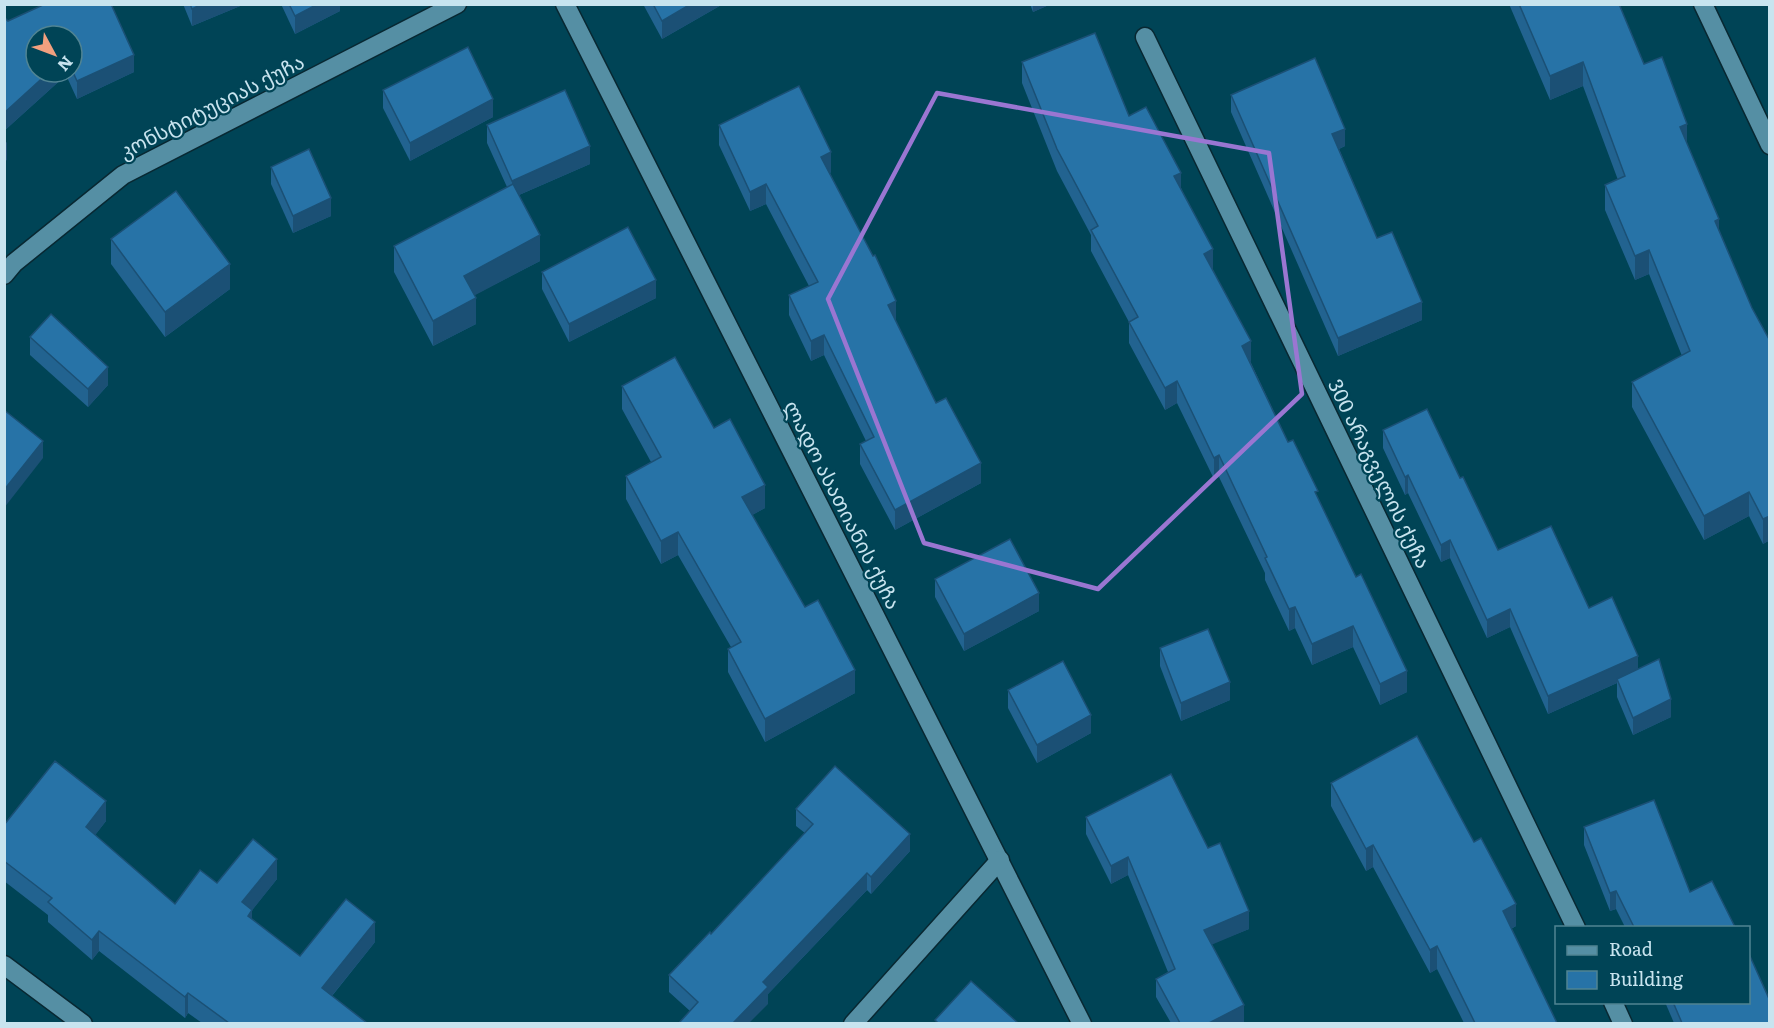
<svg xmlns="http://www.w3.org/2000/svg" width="1774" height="1028" font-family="Literata,'Noto Sans Georgian',serif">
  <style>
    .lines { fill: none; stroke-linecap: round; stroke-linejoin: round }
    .street-casing { stroke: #082832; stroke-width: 21 }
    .street { stroke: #558fa4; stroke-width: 18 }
    .wall { fill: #226390; fill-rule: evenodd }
    .shaded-wall { fill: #1b5075 }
    .building { fill: #2773a7; stroke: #1b5075; stroke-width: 1.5 }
    .marked { fill: none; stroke: #9a76d2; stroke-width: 4.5; stroke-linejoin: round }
    .labels { text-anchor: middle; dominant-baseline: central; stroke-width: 4.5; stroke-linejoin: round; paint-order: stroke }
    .street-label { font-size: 20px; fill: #c8e4ef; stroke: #004456 }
  </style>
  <rect width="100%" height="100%" fill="#004456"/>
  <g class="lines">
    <defs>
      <g id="street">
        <path d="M565,4L1082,1024"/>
        <path d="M1703,4L1770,145"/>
        <path d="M1145,37L1576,928"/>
        <path d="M4,275L14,263L123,175L457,4"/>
        <path d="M4,965L83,1024"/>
        <path d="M1613,1002L1623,1024"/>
        <path d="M853,1024L1000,860"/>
      </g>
    </defs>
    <use href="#street" class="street-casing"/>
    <use href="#street" class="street"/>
  </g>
  <g class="wall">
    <path d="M45,4H111L134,55V72L77,99L66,75L4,131V19L5,18L8,21ZM36,36H72V72H36Z"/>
    <path d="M183,4H245L192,26Z"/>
    <path d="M281,4H340V11L295,34Z"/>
    <path d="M643,4H723L662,39Z"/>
    <path d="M1030,4H1051L1033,12Z"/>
    <path d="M1509,4H1619L1644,64L1687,143L1719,230L1752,308L1770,341V540L1763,544L1749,516L1704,540L1632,407V382L1682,356L1649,274L1635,280L1605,210V185L1618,180L1583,86L1550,100Z"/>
    <path d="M1022,62L1129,116L1181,188L1213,270L1251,363L1288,442L1318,498L1407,692L1380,705L1353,647L1312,665L1295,628L1289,631L1265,580V573L1219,477L1214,479L1177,403L1165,410L1129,343V322L1091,251V235L1057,171L1022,83Z"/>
    <path d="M383,90L493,117L410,161L383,108Z"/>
    <path d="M1231,95L1345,146L1339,149L1377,238L1422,320L1338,356L1231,112Z"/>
    <path d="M487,125L590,164L519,195L540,261L474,295L476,324L433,346L394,272V246L507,187L487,143Z"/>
    <path d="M719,125L831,172L830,173L896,321H895L936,403L981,483L895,530L860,464V444L866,441L824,355L811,361L789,315V295L809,286L766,204L750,211L719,145Z"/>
    <path d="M271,167L331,216L293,233L271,184Z"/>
    <path d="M111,239L230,289L165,337L111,264Z"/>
    <path d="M542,272L656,298L569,342L542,289Z"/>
    <path d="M30,337L108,385L88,407L30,355Z"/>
    <path d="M622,386L714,428L765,508L752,515L805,607L855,693L765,742L728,672V649L731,647L678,555L661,564L626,499V476L651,462L622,409Z"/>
    <path d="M1383,430L1460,478L1498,550L1589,608L1638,669L1671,717L1633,735L1617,697V683L1548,714L1510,627L1487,638L1450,558L1441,562L1408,493L1405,495L1383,448Z"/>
    <path d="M935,579L1039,611L964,651L935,597Z"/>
    <path d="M1160,648L1230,700L1181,721L1160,666Z"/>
    <path d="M1008,690L1091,733L1037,763L1008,708Z"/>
    <path d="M1331,783L1516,926L1511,929L1557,1023H1464L1437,969L1430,973L1373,867L1366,871L1331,806Z"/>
    <path d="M796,809L910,851L871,894L867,890L768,994V1004L690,1011L669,992V975L711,934L805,833L796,826Z"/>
    <path d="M1086,817L1249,929L1211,944L1244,1023H1171L1156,997V979L1168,972L1128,875L1111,884L1086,834Z"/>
    <path d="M106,821L95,835L175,904L217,883L277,879L252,910V919L300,956L375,942L332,996L367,1023H202L188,1013L185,1018L99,951L92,960L48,922V915L4,881V825Z"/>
    <path d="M1584,827L1690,892L1735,927H1625L1616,909L1610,911L1584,845Z"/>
    <path d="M1665,1002H1749L1770,1023H1674Z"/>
  </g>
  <g class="shaded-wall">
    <path d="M202,4H245L192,26V9Z"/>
    <path d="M318,4H340V11L295,34V16Z"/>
    <path d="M691,4H723L662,39V21Z"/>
    <path d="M1033,4H1051L1033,12Z"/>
    <path d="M134,55V72L77,99V81Z"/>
    <path d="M1583,62V86L1550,100V76Z"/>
    <path d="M49,72H66V75L4,131V113Z"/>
    <path d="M493,99V117L410,161V143Z"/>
    <path d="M1687,124V149L1680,127Z"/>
    <path d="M1345,129V146L1332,152V134Z"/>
    <path d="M7,142V160L4,162V144Z"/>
    <path d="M590,146V164L512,198V181Z"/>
    <path d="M831,152V172L821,177V157Z"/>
    <path d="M1181,173V194L1174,176Z"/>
    <path d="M766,184V204L750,211V192Z"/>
    <path d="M331,198V216L293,233V216Z"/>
    <path d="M1719,219V243L1715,221Z"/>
    <path d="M540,235V261L464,301V276Z"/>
    <path d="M1213,249V270L1204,254Z"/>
    <path d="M1649,250V274L1635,280V256Z"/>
    <path d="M230,264V289L165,337V312Z"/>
    <path d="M656,280V298L569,342V324Z"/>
    <path d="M476,298V324L433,346V321Z"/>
    <path d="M896,301V321L888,325V305Z"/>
    <path d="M1422,302V320L1338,356V338Z"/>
    <path d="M824,335V355L811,361V341Z"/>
    <path d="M1251,341V363L1242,346Z"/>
    <path d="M108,367V385L88,407V389Z"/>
    <path d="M1177,381V403L1165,410V388Z"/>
    <path d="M43,441V458L4,508V490Z"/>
    <path d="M1219,455V477L1214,479V458Z"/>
    <path d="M981,463V483L895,530V510Z"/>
    <path d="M1408,475V493L1405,495V477Z"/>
    <path d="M765,485V508L742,521V497Z"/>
    <path d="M1749,492V516L1704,540V516Z"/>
    <path d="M1770,516V540L1763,544V519Z"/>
    <path d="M678,532V555L661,564V541Z"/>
    <path d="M1450,540V558L1441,562V545Z"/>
    <path d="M1039,593V611L964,651V634Z"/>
    <path d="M1295,607V628L1289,631V609Z"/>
    <path d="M1510,609V627L1487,638V620Z"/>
    <path d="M1353,626V647L1312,665V644Z"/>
    <path d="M1638,656V674L1617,679V683L1548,714V696Z"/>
    <path d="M855,670V693L765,742V719Z"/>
    <path d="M1407,671V692L1380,705V684Z"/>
    <path d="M1230,682V700L1181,721V703Z"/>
    <path d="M1671,699V717L1633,735V718Z"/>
    <path d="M1091,715V733L1037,763V745Z"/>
    <path d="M106,801V821L86,847V827Z"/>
    <path d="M910,834V851L871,894V877Z"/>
    <path d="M1373,845V867L1366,871V849Z"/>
    <path d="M1128,857V875L1111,884V866Z"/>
    <path d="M277,859V879L242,923V902Z"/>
    <path d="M867,873V890L768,994V1004L749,1023H733L763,982Z"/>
    <path d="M1616,891V909L1610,911V893Z"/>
    <path d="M1516,904V926L1503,933V911Z"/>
    <path d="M252,910V930L248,916Z"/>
    <path d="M1249,911V929L1204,948V930Z"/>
    <path d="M375,922V942L322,1008V988Z"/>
    <path d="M99,931V951L92,960V940Z"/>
    <path d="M1437,946V969L1430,973V950Z"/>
    <path d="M188,993V1013L185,1018V997Z"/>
    <path d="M1244,1005V1023H1209Z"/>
  </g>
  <g class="building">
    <path d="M45,4H111L134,55L77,81L72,70V36H36V72H49L4,113V19L5,18L8,21Z"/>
    <path d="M190,4H202L192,9Z"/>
    <path d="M289,4H318L295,16Z"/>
    <path d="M653,4H691L662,21Z"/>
    <path d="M1519,4H1619L1644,64L1662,57L1687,124L1680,127L1719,219L1715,221L1752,308L1770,341V516L1763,519L1749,492L1704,516L1632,382L1690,351L1649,250L1635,256L1605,185L1625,176L1583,62L1550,76Z"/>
    <path d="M1095,33L1129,116L1146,107L1181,173L1174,176L1213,249L1204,254L1251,341L1242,346L1288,442L1293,440L1318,491L1315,492L1356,577L1361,574L1407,671L1380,684L1353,626L1312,644L1295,607L1289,609L1265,558L1267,557L1219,455L1214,458L1177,381L1165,388L1129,322L1138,317L1091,230L1098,226L1057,149L1022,62Z"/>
    <path d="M468,47L493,99L410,143L383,90Z"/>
    <path d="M1315,58L1345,129L1332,134L1377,238L1392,232L1422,302L1338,338L1231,95Z"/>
    <path d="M799,86L831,152L821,157L873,256L875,255L896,301L888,305L936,403L946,398L981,463L895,510L860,444L874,437L824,335L811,341L789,295L818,282L766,184L750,192L719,125Z"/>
    <path d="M565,90L590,146L512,181L487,125Z"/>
    <path d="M309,149L331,198L293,216L271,167Z"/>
    <path d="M513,184L540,235L464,276L476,298L433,321L394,246Z"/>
    <path d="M176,191L230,264L165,312L111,239Z"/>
    <path d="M628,227L656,280L569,324L542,272Z"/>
    <path d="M51,314L108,367L88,389L30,337Z"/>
    <path d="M675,357L714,428L730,419L765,485L742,497L805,607L818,600L855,670L765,719L728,649L741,642L678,532L661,541L626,476L661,457L622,386Z"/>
    <path d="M1427,409L1460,478L1463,477L1498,550L1551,526L1589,608L1612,597L1638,656L1548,696L1510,609L1487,620L1450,540L1441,545L1408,475L1405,477L1383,430Z"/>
    <path d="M4,410L43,441L4,490Z"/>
    <path d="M1010,539L1039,593L964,634L935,579Z"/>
    <path d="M1208,629L1230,682L1181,703L1160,648Z"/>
    <path d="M1659,659L1671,699L1633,718L1617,679Z"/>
    <path d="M1063,661L1091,715L1037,745L1008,690Z"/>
    <path d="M1417,736L1474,842L1481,838L1516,904L1503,911L1557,1023H1475L1437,946L1430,950L1373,845L1366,849L1331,783Z"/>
    <path d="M55,761L106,801L86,827L175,904L200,870L217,883L253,839L277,859L242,902L252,910L248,916L300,956L346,899L375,922L322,988L367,1023H229L188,993L185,997L99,931L92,940L48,902L52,898L4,861V825Z"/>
    <path d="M835,766L910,834L871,877L867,873L763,982L768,987L733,1023H679L698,1002L669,975L710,932L711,934L813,824L796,809Z"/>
    <path d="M1171,774L1208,848L1220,843L1249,911L1204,930L1244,1005L1209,1023H1180L1156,979L1175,969L1128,857L1111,866L1086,817Z"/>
    <path d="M1654,800L1690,892L1712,881L1735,927H1634L1616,891L1610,893L1584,827Z"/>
    <path d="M1749,954L1770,1001V1023H1682L1673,1002H1749Z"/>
    <path d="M971,981L1018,1023H938L935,1020Z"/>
  </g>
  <path class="marked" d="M937,93L1269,153L1302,394L1098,589L924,543L828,299Z"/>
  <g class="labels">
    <g class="street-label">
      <text transform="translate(211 105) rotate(-27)">კონსტიტუციას ქუჩა</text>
      <text transform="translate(1381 473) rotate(64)">300 არაგველის ქუჩა</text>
      <text transform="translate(844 504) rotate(63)">ლადო ასათიანის ქუჩა</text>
    </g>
  </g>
  <rect width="1774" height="1028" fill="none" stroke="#c8e4ef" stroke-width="12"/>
  <rect x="1555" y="926" width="195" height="78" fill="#004456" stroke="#508493" stroke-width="1.5"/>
  <rect x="1567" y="946" width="30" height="9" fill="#558fa4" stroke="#508493" stroke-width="1.5"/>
  <text x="1609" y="956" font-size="18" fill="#c8e4ef">Road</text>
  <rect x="1567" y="971" width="30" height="18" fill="#2773a7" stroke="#508493" stroke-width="1.5"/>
  <text x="1609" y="986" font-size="18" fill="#c8e4ef">Building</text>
  <g transform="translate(54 54) rotate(131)"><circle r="28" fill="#004456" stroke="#508493" stroke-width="1.5"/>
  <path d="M0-4.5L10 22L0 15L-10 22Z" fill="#f2a07f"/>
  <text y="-9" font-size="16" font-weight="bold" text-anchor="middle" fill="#c8e4ef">N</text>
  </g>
</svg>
